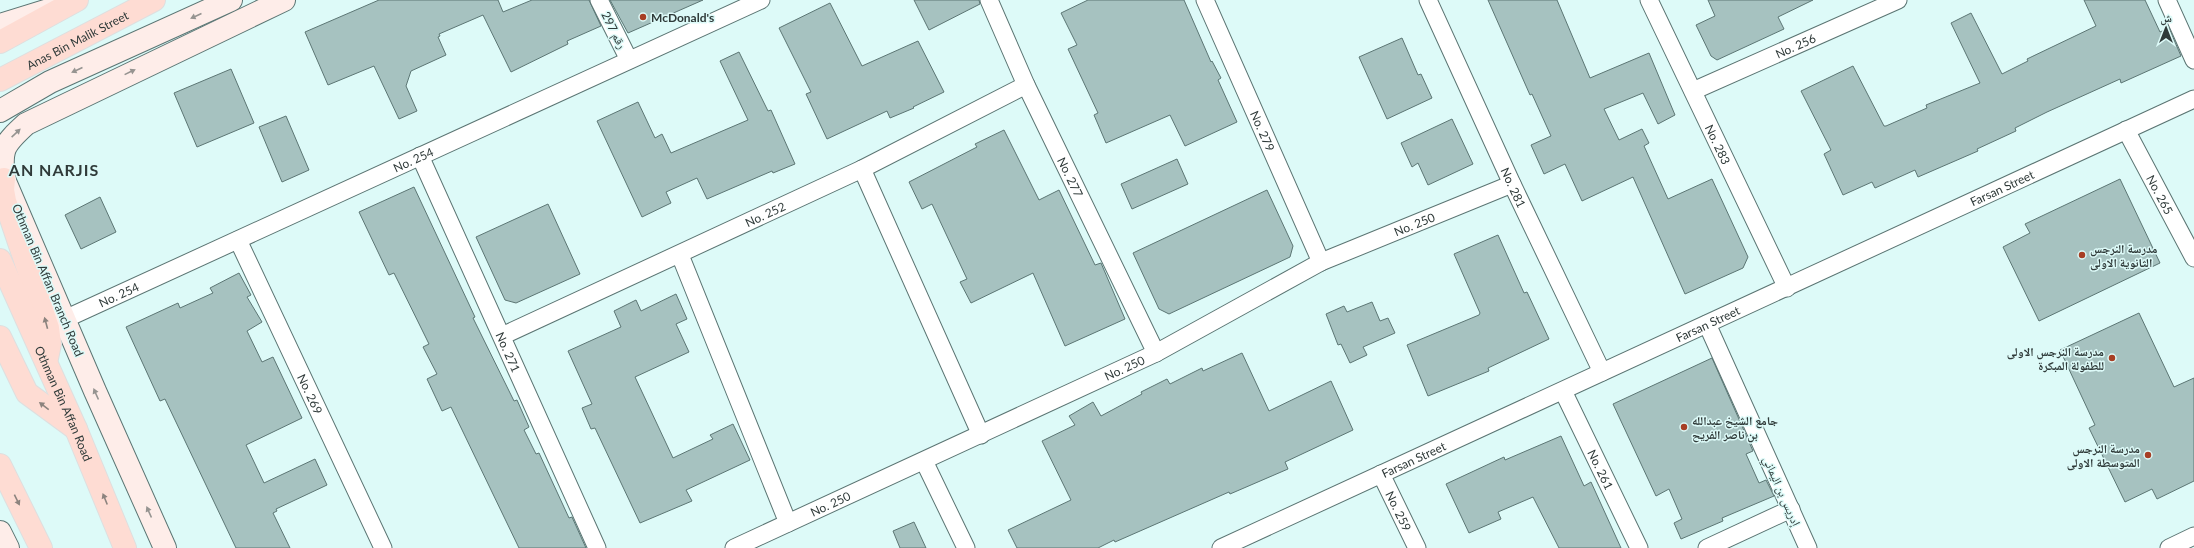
<svg xmlns="http://www.w3.org/2000/svg" width="2194" height="548" font-family="Lato,'Noto Naskh Arabic',sans-serif">
  <style>
    .building { fill: #a6c2c0; stroke: #5c7674 }
    .lines { fill: none; stroke-linecap: round; stroke-linejoin: round }
    .minor-casing { stroke: #5b7573; stroke-width: 19 }
    .secondary-casing { stroke: #5b7573; stroke-width: 24 }
    .primary-casing { stroke: #dedfdf; stroke-width: 24 }
    .minor { stroke: #fff; stroke-width: 17 }
    .secondary { stroke: #feede9; stroke-width: 22 }
    .primary { stroke: #fedcd3; stroke-width: 22 }
    .oneway { fill: #969491 }
    .oneway2 { fill: #8c837e }
    .poi-dot { fill: #a73e24; stroke: #ddfaf8; stroke-width: 1.5 }
    .labels { text-anchor: middle; dominant-baseline: central; stroke-width: 3; stroke-linejoin: round; paint-order: stroke }
    .poi-label { font-size: 12px; font-weight: bold; fill: #2f3a39; stroke: #ddfaf8; text-anchor: start }
    .street-label { font-size: 12px; fill: #2f3a39; stroke: #ddfaf8 }
    .district-label { font-size: 16px; font-weight: bold; letter-spacing: 1px; fill: #2f3a39; stroke: #ddfaf8 }
  </style>
  <rect width="100%" height="100%" fill="#ddfaf8"/>
  <g class="building">
    <path d="M379,0H498L503,12L532,0H589L601,26L567,41L568,44L511,72L483,15L439,34L440,36L438,37L446,55L411,71L406,86L417,111L399,119L374,66L328,85L305,32Z"/>
    <path d="M610,0H703L628,33Z"/>
    <path d="M914,0H979L980,4L929,30Z"/>
    <path d="M1088,0H1184L1211,62L1212,61L1221,78L1218,80L1237,122L1185,146L1170,115L1106,143L1094,115L1098,113L1068,49L1077,45L1061,13Z"/>
    <path d="M1488,0H1557L1590,78L1649,53L1675,115L1658,124L1643,93L1604,109L1619,140L1642,129L1649,143L1644,146L1668,199L1712,179L1748,257L1743,268L1685,294L1633,177L1582,201L1565,164L1544,174L1531,145L1551,136L1532,94L1530,95Z"/>
    <path d="M1708,0H1813L1778,17L1784,29L1717,60L1711,56L1696,25L1715,16Z"/>
    <path d="M2084,0H2145L2160,32L2169,28L2181,56L2121,83L2120,79L2047,112L2015,128L2016,131L1977,149L1978,151L1918,177L1915,170L1875,188L1872,182L1843,195L1824,154L1831,150L1801,91L1853,66L1884,126H1886L1927,108L1926,105L1980,83L1951,23L1971,13L2002,74L2028,61L2027,59L2096,26Z"/>
    <path d="M830,3L862,66L918,41L944,92L913,107L914,108L890,118L887,111L827,139L806,94L811,92L779,28Z"/>
    <path d="M1402,38L1418,75L1421,74L1432,98L1387,119L1359,57Z"/>
    <path d="M739,52L768,111L771,110L795,164L773,173L772,171L707,199L697,178L666,192L671,203L642,217L597,121L638,102L655,138L662,134L671,153L748,120L720,61Z"/>
    <path d="M231,69L254,123L197,147L174,93Z"/>
    <path d="M286,116L309,170L282,182L259,127Z"/>
    <path d="M1452,119L1473,164L1428,185L1418,163L1412,167L1401,143Z"/>
    <path d="M1004,130L1039,200L1059,190L1095,265L1101,263L1125,319L1065,346L1033,273L971,303L960,282L967,279L932,204L922,209L909,182L977,147L975,144Z"/>
    <path d="M1177,159L1188,184L1132,209L1121,184Z"/>
    <path d="M2120,179L2160,263L2039,321L2003,247L2030,233L2025,224Z"/>
    <path d="M414,187L475,317L473,318L514,401L517,400L529,427L524,430L536,454L539,453L569,518L572,517L586,548H519L451,407L442,411L427,379L437,374L423,347L429,344L394,273L389,275L359,212Z"/>
    <path d="M1267,190L1293,246L1290,257L1169,314L1159,309L1133,253Z"/>
    <path d="M100,197L116,232L81,249L65,215Z"/>
    <path d="M548,204L580,274L516,303L505,300L476,237Z"/>
    <path d="M1498,235L1524,293L1527,292L1549,339L1488,368L1489,371L1428,396L1407,345L1479,315L1480,313L1454,254Z"/>
    <path d="M239,273L251,295L247,297L262,322L247,331L262,362L273,357L302,418L246,445L264,483L315,459L327,485L276,509L277,511L273,513L290,548H236L165,399L160,401L126,327L178,303L180,308L213,293L210,288Z"/>
    <path d="M676,294L687,319L676,324L689,352L635,377L673,458L713,439L710,435L733,424L750,460L686,490L692,501L640,523L595,428L591,429L582,408L592,404L568,351L621,327L614,311L636,300L641,311Z"/>
    <path d="M1372,302L1380,321L1388,318L1395,333L1363,347L1367,355L1350,363L1341,344L1338,345L1326,314L1344,306L1347,312Z"/>
    <path d="M2139,313L2174,387L2194,378V481L2157,499L2152,489L2125,502L2089,428L2095,425L2060,350Z"/>
    <path d="M1242,353L1269,411L1331,381L1353,430L1285,462L1288,469L1230,494L1229,492L1115,542L1114,540L1098,548H1017L1008,530L1071,500L1042,441L1075,425L1069,416L1093,402L1101,416L1142,394L1141,392L1167,379L1170,384L1202,368L1203,371Z"/>
    <path d="M1712,358L1753,451L1746,454L1759,483L1766,480L1774,496L1722,518L1723,521L1681,539L1674,523L1682,519L1669,489L1656,496L1613,404Z"/>
    <path d="M1561,436L1584,486L1591,482L1621,548H1559L1533,497L1498,512L1501,519L1469,533L1446,484L1504,457L1505,460Z"/>
    <path d="M914,522L926,548H900L893,531Z"/>
  </g>
  <g class="lines">
    <defs>
      <g id="minor">
        <path d="M599,0L629,60"/>
        <path id="s1" d="M989,0L1026,85L1156,353"/>
        <path id="s2" d="M1205,0L1321,262"/>
        <path id="s3" d="M1428,0L1512,184L1602,372"/>
        <path id="s4" d="M1649,0L1787,288"/>
        <path d="M2167,0L2194,60"/>
        <path id="s5" d="M1693,91L1898,0"/>
        <path id="s6" d="M2126,130L2194,258"/>
        <path id="s7" d="M420,156L597,548"/>
        <path d="M862,169L981,435"/>
        <path id="s8" d="M238,240L383,548"/>
        <path d="M680,255L788,523"/>
        <path id="s9" d="M65,319L761,0"/>
        <path d="M1707,324L1808,548"/>
        <path id="s10" d="M502,336L862,169L1026,85"/>
        <path id="s11" d="M1563,391L1639,548"/>
        <path d="M924,461L966,548"/>
        <path id="s12" d="M1381,474L1417,548"/>
        <path id="s13" d="M734,548L1156,353L1321,262L1512,184"/>
        <path id="s14" d="M1221,548L2194,99"/>
        <path d="M1707,548L1791,509"/>
        <path d="M2169,548L2194,536"/>
      </g>
      <g id="secondary">
        <path d="M0,25L55,8"/>
        <path d="M0,111L50,82L231,0"/>
        <path d="M0,532L8,548"/>
        <path d="M165,548L95,391L4,179C0,149 4,144 26,124L284,0"/>
      </g>
      <g id="primary">
        <path d="M0,42L77,0"/>
        <path id="s15" d="M0,80L154,0"/>
        <path d="M4,179L3,190L5,201L48,328L50,344L47,358"/>
        <path id="s16" d="M0,260L76,429L125,548"/>
        <path d="M0,337L27,393L76,429"/>
        <path d="M0,465L41,548"/>
      </g>
    </defs>
    <use href="#minor" class="minor-casing"/>
    <use href="#secondary" class="secondary-casing"/>
    <use href="#primary" class="primary-casing"/>
    <use href="#minor" class="minor"/>
    <use href="#secondary" class="secondary"/>
    <use href="#primary" class="primary"/>
  </g>
  <defs><path id="oneway-solid" d="M-6-.8H1V-3.2L6.5 0L1 3.2V.8H-6Z"/></defs>
  <g class="oneway">
    <use href="#oneway-solid" transform="translate(196 16) rotate(156)"/>
    <use href="#oneway-solid" transform="translate(77 70) rotate(156)"/>
    <use href="#oneway-solid" transform="translate(130 72) rotate(-26)"/>
    <use href="#oneway-solid" transform="translate(16 133) rotate(-43)"/>
    <use href="#oneway-solid" transform="translate(96 394) rotate(-114)"/>
    <use href="#oneway-solid" transform="translate(149 512) rotate(-114)"/>
  </g>
  <g class="oneway2">
    <use href="#oneway-solid" transform="translate(46 323) rotate(-105)"/>
    <use href="#oneway-solid" transform="translate(44 406) rotate(-142)"/>
    <use href="#oneway-solid" transform="translate(105 499) rotate(-112)"/>
    <use href="#oneway-solid" transform="translate(17 500) rotate(64)"/>
  </g>
  <g class="poi-dot">
    <circle cx="643" cy="17" r="4"/>
    <circle cx="2082" cy="255" r="4"/>
    <circle cx="2112" cy="358" r="4"/>
    <circle cx="1684" cy="427" r="4"/>
    <circle cx="2148" cy="455" r="4"/>
  </g>
  <g class="labels">
    <g class="poi-label">
      <text x="651" y="17">McDonald's</text>
      <text x="2090" y="248">مدرسة النرجس<tspan x="2090" dy="14">الثانوية الاولى</tspan></text>
      <text x="2104" y="351" text-anchor="end">مدرسة النرجس الاولى<tspan x="2104" dy="14">للطفولة المبكرة</tspan></text>
      <text x="1692" y="420">جامع الشيخ عبدالله<tspan x="1692" dy="14">بن ناصر الفريح</tspan></text>
      <text x="2140" y="448" text-anchor="end">مدرسة النرجس<tspan x="2140" dy="14">المتوسطة الاولى</tspan></text>
    </g>
    <g class="street-label">
      <text transform="translate(614 30) rotate(63)">رقم 297</text>
      <text stroke="none"><textPath href="#s15" startOffset="87">Anas Bin Malik Street</textPath></text>
      <text stroke="none"><textPath href="#s5" startOffset="112">No. 256</textPath></text>
      <text stroke="none"><textPath href="#s2" startOffset="143">No. 279</textPath></text>
      <text stroke="none"><textPath href="#s4" startOffset="160">No. 283</textPath></text>
      <text stroke="none"><textPath href="#s9" startOffset="383">No. 254</textPath></text>
      <text stroke="none"><textPath href="#s1" startOffset="195">No. 277</textPath></text>
      <text stroke="none"><textPath href="#s3" startOffset="206">No. 281</textPath></text>
      <text stroke="none"><textPath href="#s14" startOffset="860">Farsan Street</textPath></text>
      <text stroke="none"><textPath href="#s6" startOffset="73">No. 265</textPath></text>
      <text stroke="none"><textPath href="#s10" startOffset="290">No. 252</textPath></text>
      <text stroke="none"><textPath href="#s13" startOffset="754">No. 250</textPath></text>
      <text transform="translate(48 280) rotate(67)">Othman Bin Affan Branch Road</text>
      <text stroke="none"><textPath href="#s9" startOffset="59">No. 254</textPath></text>
      <text stroke="none"><textPath href="#s14" startOffset="536">Farsan Street</textPath></text>
      <text stroke="none"><textPath href="#s7" startOffset="215">No. 271</textPath></text>
      <text stroke="none"><textPath href="#s13" startOffset="430">No. 250</textPath></text>
      <text stroke="none"><textPath href="#s8" startOffset="170">No. 269</textPath></text>
      <text stroke="none"><textPath href="#s16" startOffset="157">Othman Bin Affan Road</textPath></text>
      <text stroke="none"><textPath href="#s14" startOffset="212">Farsan Street</textPath></text>
      <text stroke="none"><textPath href="#s11" startOffset="87">No. 261</textPath></text>
      <text transform="translate(1782 491) rotate(66)">إدريس بن اليماني</text>
      <text stroke="none"><textPath href="#s13" startOffset="106">No. 250</textPath></text>
      <text stroke="none"><textPath href="#s12" startOffset="41">No. 259</textPath></text>
    </g>
    <g class="district-label">
      <text x="54" y="169">AN NARJIS</text>
    </g>
  </g>
  <g transform="translate(2166 28)" stroke="#ddfaf8" stroke-width="3" paint-order="stroke">
  <path d="M0-3L7 15L0 10L-7 15Z" fill="#2f3a39"/>
  <text y="-6" font-size="11" font-weight="bold" text-anchor="middle" fill="#2f3a39">ش</text>
  </g>
</svg>
